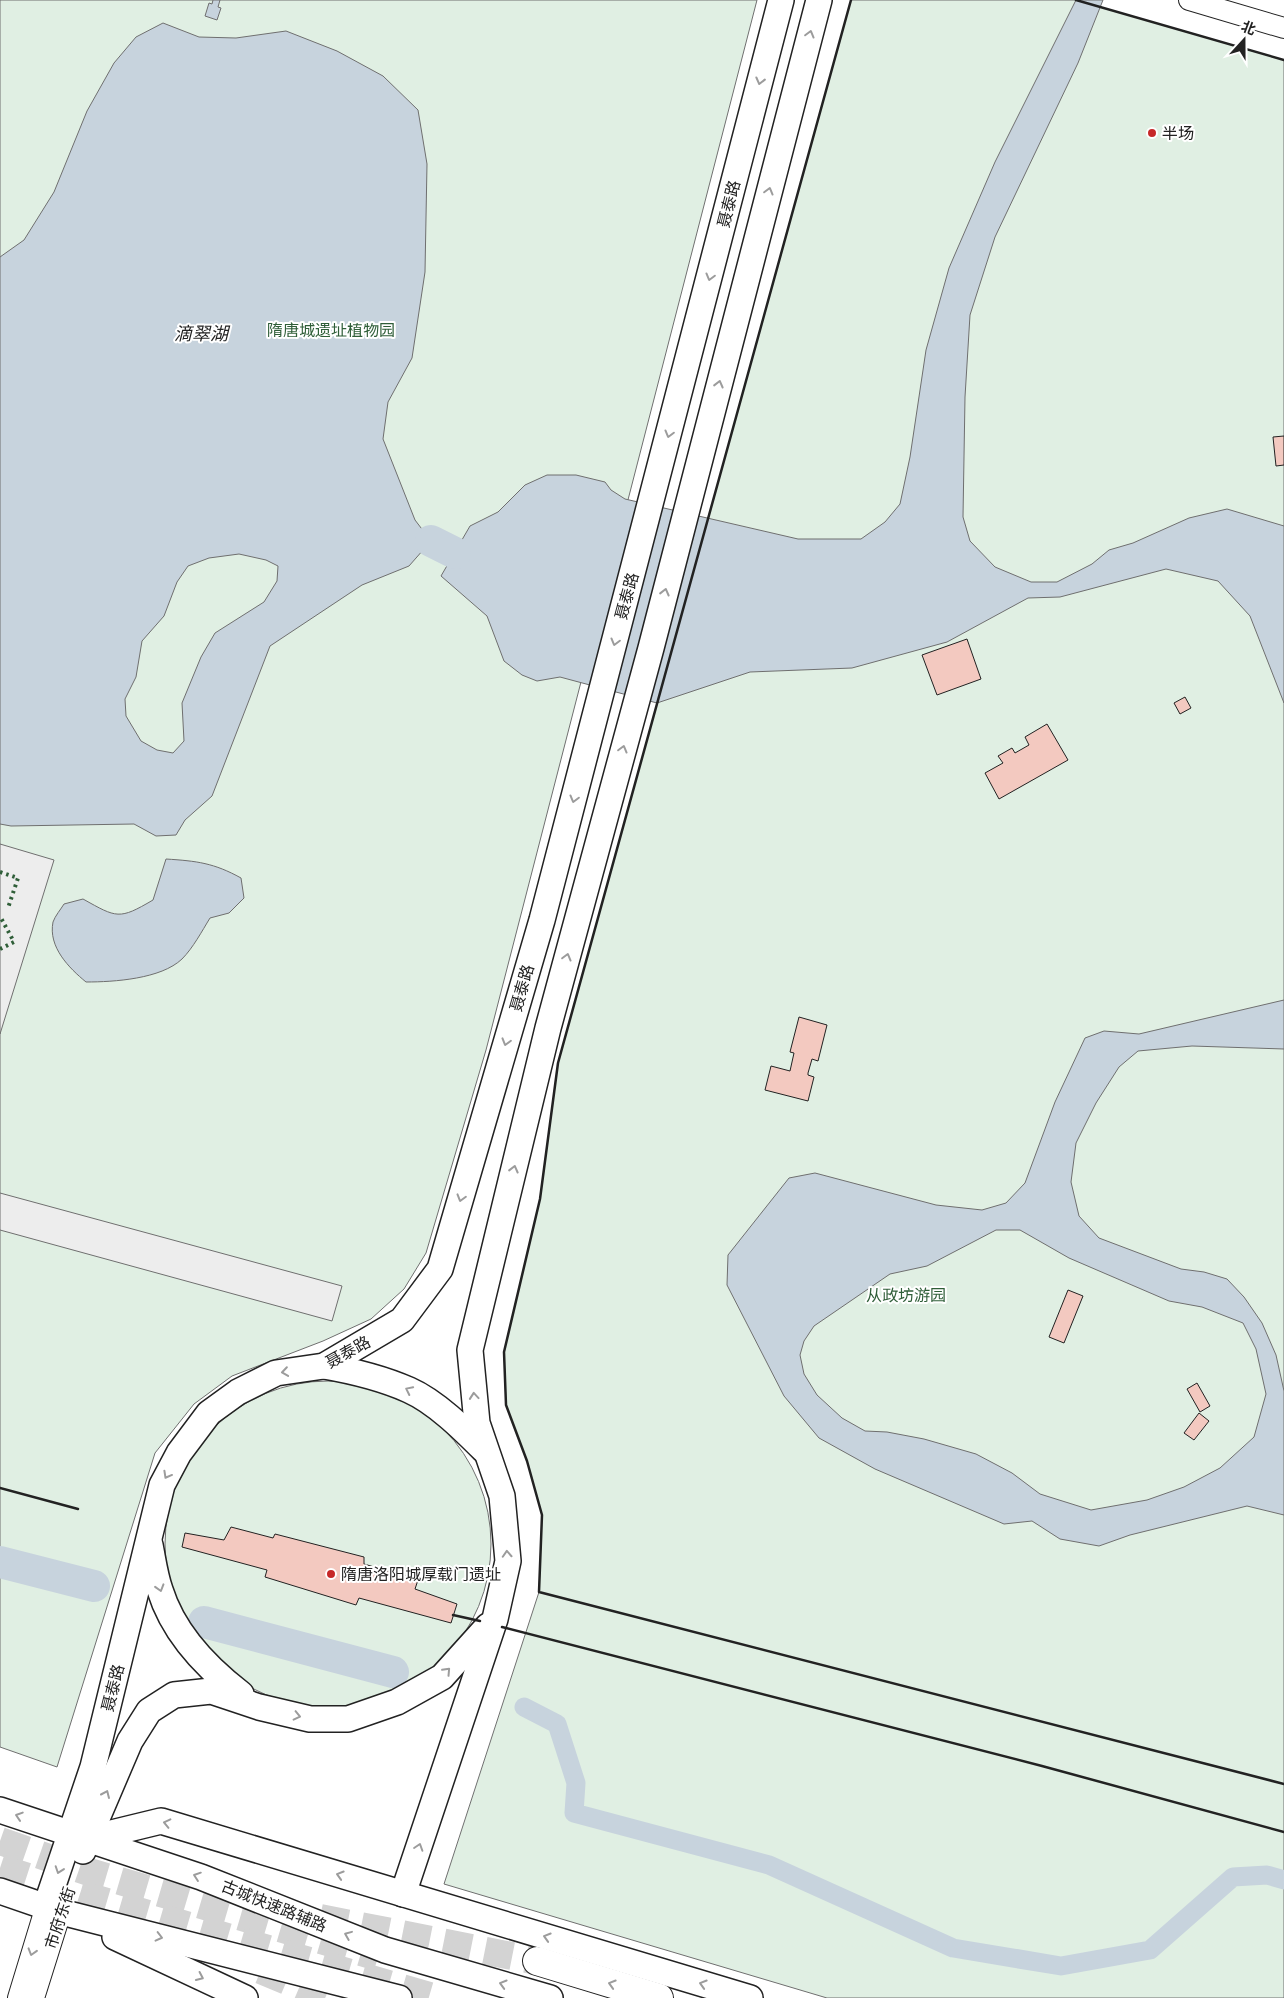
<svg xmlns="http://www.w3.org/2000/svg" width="1284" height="1998" font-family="Karla,'Noto Sans SC',sans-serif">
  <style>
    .green { fill: #e0efe3; stroke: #6f6f6f }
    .parking { fill: #ededed; stroke: #6f6f6f }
    .water { fill: #c7d3dd; stroke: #6f6f6f; fill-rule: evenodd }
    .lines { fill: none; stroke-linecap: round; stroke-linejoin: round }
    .canal { stroke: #c7d3dd; stroke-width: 19 }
    .river { stroke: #c7d3dd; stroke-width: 32 }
    .building { fill: #f3c9c0; stroke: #222 }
    .highway-tunnel { stroke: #d3d3d3; stroke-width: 28; stroke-dasharray: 28 14; stroke-linecap: butt }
    .minor-casing { stroke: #222; stroke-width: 22 }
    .major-casing { stroke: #222; stroke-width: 28 }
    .highway-casing { stroke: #222; stroke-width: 30 }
    .minor { stroke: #fff; stroke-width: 20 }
    .major { stroke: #fff; stroke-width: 25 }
    .highway { stroke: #fff; stroke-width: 28 }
    .hedge { stroke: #2f5e38; stroke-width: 4; stroke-dasharray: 2.5 4; stroke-linecap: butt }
    .wall { stroke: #222; stroke-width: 2.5 }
    .oneway { stroke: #9c9c9c }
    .poi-dot { fill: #c62828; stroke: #fff; stroke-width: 2 }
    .labels { text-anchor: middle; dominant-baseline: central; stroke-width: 4; stroke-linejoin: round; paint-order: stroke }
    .poi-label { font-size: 16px; fill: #222; stroke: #fff; text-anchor: start }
    .street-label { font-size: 16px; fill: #222; stroke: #fff }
    .park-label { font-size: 16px; fill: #2f5e38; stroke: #fff }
    .water-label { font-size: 18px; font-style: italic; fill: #222; stroke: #fff }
  </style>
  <rect width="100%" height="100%" fill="#fff"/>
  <g class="green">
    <path d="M0,0H757L486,1050L426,1253L404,1289L371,1319L323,1341L232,1376L194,1404L155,1453L57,1767L0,1747Z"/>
    <path d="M851,0H1076L1284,60V1998H827L444,1884L539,1592L542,1515L527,1461L506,1405L504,1352L540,1199L558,1063Z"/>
    <circle cx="328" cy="1544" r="163"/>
  </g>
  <g class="parking">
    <path d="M0,844L54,860L0,1034Z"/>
    <path d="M0,1193L342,1286L332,1321L0,1230Z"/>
  </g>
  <g class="water">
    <path d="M213,0H220L218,7L221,8L217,20L205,16L209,3L212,4Z"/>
    <path d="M1076,0H1103L1078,63L995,237L970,315L965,397L963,517L970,541L995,567L1031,582H1057L1092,564L1109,550L1133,543L1189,518L1227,509L1284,526V703L1250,616L1218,581L1166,569L1060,597L1028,598L947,642L852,668L750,672L657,703L560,677L537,681L522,675L504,661L487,616L441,576L470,526L498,512L525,485L547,475H576L605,482L611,490L625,499L798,539H861L885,522L900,504L910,457L926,350L949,268L995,162Z"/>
    <path d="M163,23L199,37L236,38L286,31L337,51L383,76L418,110L427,164L425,272L412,358L388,402L383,439L415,520L431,541L409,566L362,585L270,646L212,796L185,820L176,835L156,836L134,824L11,826L0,824V257L24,240L54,192L87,111L114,63L136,37ZM239,554L266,560L278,566L277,581L264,602L215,633L201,657L182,703L184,741L173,753L157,750L141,741L126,716L125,699L136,677L142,641L164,616L177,582L188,566L209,558Z"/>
    <path d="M166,859C197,861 214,863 241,878L244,898L229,913L210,918C202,931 193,948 182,959C161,979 114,982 86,982C69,968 48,947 53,922C55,916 61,909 64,904L83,899C117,918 119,920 153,900Z"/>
    <path d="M1284,1000V1049L1192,1046L1138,1051L1119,1067L1096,1103L1076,1143L1071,1182L1079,1216L1099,1238L1181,1269L1204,1272L1227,1279L1244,1297L1262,1323L1276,1355L1284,1391V1515L1247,1506L1130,1535L1099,1546L1060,1539L1032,1521L1004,1524L875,1469L819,1438L784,1396L727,1285L728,1255L789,1178L815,1173L936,1205L982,1210L1006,1203L1025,1183L1055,1102L1085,1038L1104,1031L1139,1034ZM996,1230H1020L1069,1258L1169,1301L1202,1307L1243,1323L1256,1349L1266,1394L1254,1437L1220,1468L1184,1487L1147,1500L1091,1510L1040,1494L1012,1473L976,1454L924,1439L887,1432L865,1431L842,1418L817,1395L804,1374L800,1355L804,1341L814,1326L890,1274L927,1266Z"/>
  </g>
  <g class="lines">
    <path class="canal" d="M524,1707L557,1724L576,1783L574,1813L769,1865L953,1948L1061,1966L1150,1950L1233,1877L1267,1875L1284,1880"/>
    <g class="river">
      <path d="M431,541L455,553"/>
      <path d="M0,1562L94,1586"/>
      <path d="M204,1622L393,1672"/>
    </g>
  </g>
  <g class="building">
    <path d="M1284,436V465L1276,466L1273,437Z"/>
    <path d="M967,639L981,679L937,695L922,655Z"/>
    <path d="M1185,697L1191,708L1180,714L1174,703Z"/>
    <path d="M1047,724L1068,760L999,799L985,773L1003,763L998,756L1012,748L1015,753L1029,745L1025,737Z"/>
    <path d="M799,1017L827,1025L818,1061L812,1059L808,1073V1075L814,1077L808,1101L765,1090L771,1066L790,1071L794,1053L790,1052Z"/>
    <path d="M1068,1290L1083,1296L1064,1343L1049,1337Z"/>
    <path d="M1197,1383L1210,1406L1200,1412L1187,1389Z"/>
    <path d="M1199,1413L1209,1421L1194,1440L1184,1433Z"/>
    <path d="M231,1527L273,1538L275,1534L364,1557V1564L418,1580L415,1589L457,1604L451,1623L359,1598L356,1605L265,1577L267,1570L182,1547L185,1533L224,1540Z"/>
  </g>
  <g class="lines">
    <g class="highway-tunnel">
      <path d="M0,1841L86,1871L378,1957"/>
      <path d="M0,1868L80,1894L436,1998"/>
      <path d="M320,1918L537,1961"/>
      <path d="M261,1970L327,1998"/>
    </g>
    <defs>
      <g id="minor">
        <path d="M1189,0L1284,28"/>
        <path d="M18,1998L46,1906"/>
        <path d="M34,1998L61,1912"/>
      </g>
      <g id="major">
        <path d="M324,1366C353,1371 382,1378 409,1390C436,1402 463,1429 484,1450"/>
        <path d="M150,1545C153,1560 155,1576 160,1590C173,1632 207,1668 241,1694"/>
        <path d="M0,1810L201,1877L385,1950L550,1998"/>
        <path d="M87,1839L161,1821L750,1998"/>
        <path d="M83,1851L130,1741L149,1711L174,1695L211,1691L259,1707L310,1719H348L397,1702L442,1677L488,1626"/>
        <path d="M0,1891L61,1912L399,1998"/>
        <path d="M403,1894L495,1619L508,1561L502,1496L477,1423L470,1350L548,1028L651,648L819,0"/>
        <path d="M46,1906L93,1767L162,1485L179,1453L209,1413L238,1392L276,1373L324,1366L402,1320L440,1269L542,920L781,0"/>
        <path d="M115,1937L245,1998"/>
      </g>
      <path id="highway" d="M537,1961L659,1998"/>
    </defs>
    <use href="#minor" class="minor-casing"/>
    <use href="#major" class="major-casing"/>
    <use href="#highway" class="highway-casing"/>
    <use href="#minor" class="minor"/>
    <use href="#major" class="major"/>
    <use href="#highway" class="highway"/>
    <g class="hedge">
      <path d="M0,872L18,878L8,908"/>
      <path d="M0,949L14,942L1,918"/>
    </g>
    <g class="wall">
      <path d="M851,0L558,1063L540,1199L504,1352L506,1405L527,1461L542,1515L539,1592L1284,1784"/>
      <path d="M1076,0L1284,60"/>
      <path d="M0,1488L78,1509"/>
      <path d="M453,1615L480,1621"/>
      <path d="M502,1627L1042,1766L1284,1832"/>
    </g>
  </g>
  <defs><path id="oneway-chevron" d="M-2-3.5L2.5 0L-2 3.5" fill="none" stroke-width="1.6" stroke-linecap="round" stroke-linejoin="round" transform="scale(1.25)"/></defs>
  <g class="oneway">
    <use href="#oneway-chevron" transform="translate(810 34) rotate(-75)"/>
    <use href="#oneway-chevron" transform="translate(760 81) rotate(104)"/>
    <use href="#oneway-chevron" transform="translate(769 191) rotate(-75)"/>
    <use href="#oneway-chevron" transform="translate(710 277) rotate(105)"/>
    <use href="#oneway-chevron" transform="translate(719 384) rotate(-76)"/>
    <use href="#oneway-chevron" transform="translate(669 434) rotate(105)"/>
    <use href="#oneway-chevron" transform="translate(665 592) rotate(-76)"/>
    <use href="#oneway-chevron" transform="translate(615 642) rotate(105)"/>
    <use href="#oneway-chevron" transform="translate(623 749) rotate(-75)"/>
    <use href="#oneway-chevron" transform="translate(574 799) rotate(105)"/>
    <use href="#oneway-chevron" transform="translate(567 957) rotate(-75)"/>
    <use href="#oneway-chevron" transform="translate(506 1042) rotate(106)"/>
    <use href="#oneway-chevron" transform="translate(514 1169) rotate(-76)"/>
    <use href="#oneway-chevron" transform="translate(461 1198) rotate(106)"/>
    <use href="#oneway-chevron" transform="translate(285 1372) rotate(172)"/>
    <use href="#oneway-chevron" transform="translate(409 1390) rotate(-154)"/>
    <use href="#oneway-chevron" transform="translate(474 1396) rotate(-95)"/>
    <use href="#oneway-chevron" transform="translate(167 1475) rotate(119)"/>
    <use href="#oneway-chevron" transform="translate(507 1554) rotate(-93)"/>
    <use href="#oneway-chevron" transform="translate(160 1588) rotate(73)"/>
    <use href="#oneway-chevron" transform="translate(447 1671) rotate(-47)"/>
    <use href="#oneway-chevron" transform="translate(297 1716) rotate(13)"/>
    <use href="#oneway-chevron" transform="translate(106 1794) rotate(-66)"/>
    <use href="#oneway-chevron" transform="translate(19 1816) rotate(-162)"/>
    <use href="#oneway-chevron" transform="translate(167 1823) rotate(-167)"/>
    <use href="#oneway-chevron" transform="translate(419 1847) rotate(-72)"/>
    <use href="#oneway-chevron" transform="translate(59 1870) rotate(109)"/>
    <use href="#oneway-chevron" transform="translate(340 1875) rotate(-163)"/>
    <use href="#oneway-chevron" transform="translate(197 1876) rotate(-161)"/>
    <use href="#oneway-chevron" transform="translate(348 1935) rotate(-158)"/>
    <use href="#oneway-chevron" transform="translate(159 1937) rotate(14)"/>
    <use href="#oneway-chevron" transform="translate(547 1937) rotate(-163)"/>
    <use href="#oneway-chevron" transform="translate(32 1952) rotate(107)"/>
    <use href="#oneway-chevron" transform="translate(200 1977) rotate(25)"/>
    <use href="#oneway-chevron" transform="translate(503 1984) rotate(-164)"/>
    <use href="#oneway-chevron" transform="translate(612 1984) rotate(-163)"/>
    <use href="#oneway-chevron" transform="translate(703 1984) rotate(-163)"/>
  </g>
  <g class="poi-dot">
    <circle cx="1152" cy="133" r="5"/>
    <circle cx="331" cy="1574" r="5"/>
  </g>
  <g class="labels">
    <g class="poi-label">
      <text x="1162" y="133">半场</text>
      <text x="341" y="1574">隋唐洛阳城厚载门遗址</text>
    </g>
    <g class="street-label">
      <text transform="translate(729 204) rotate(-76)">聂泰路</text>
      <text transform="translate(627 596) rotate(-75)">聂泰路</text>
      <text transform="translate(522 988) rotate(-74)">聂泰路</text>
      <text transform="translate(348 1352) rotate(-29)">聂泰路</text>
      <text transform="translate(113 1688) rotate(-76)">聂泰路</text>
      <text transform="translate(274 1906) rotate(22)">古城快速路辅路</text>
      <text transform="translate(60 1918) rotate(-72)">市府东街</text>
    </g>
    <g class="park-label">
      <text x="331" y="330">隋唐城遗址植物园</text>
      <text x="906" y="1295">从政坊游园</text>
    </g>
    <g class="water-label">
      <text x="201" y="334">滴翠湖</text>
    </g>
  </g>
  <g transform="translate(1244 40) rotate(21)" stroke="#ffffff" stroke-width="4" paint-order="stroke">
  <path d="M0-4L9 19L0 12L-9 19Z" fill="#222222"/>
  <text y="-8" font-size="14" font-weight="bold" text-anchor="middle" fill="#222222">北</text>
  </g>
</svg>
